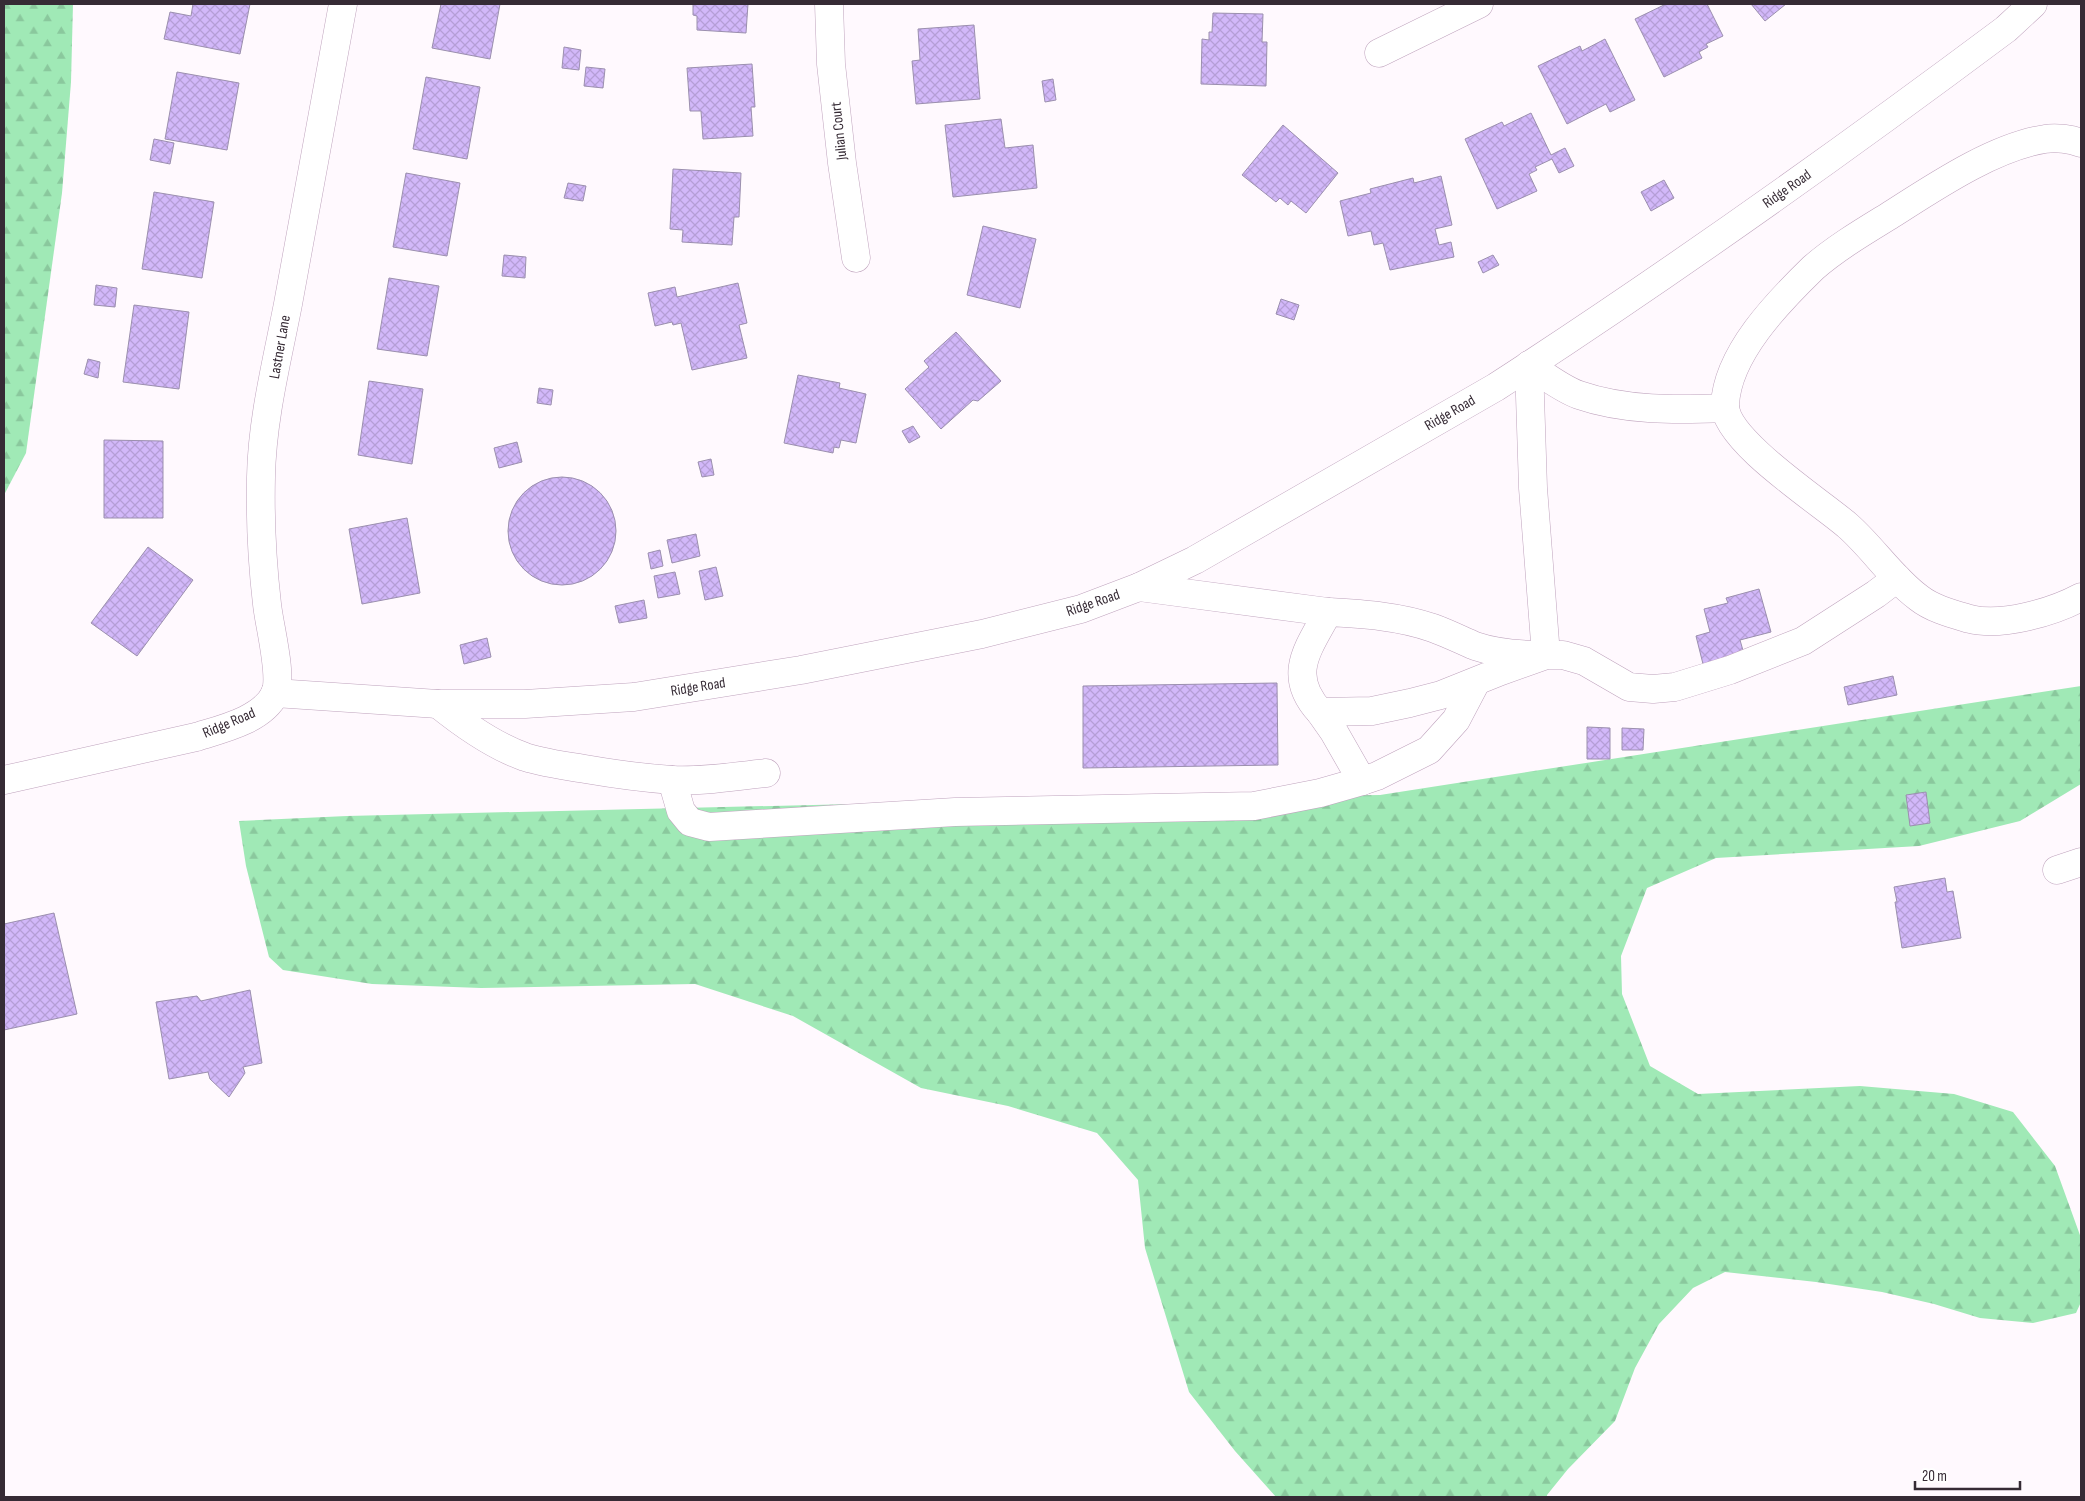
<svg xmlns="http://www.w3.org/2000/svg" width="2085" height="1501" font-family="'Sofia Sans Condensed',sans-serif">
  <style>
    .forest { fill: url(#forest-firs) }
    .building { fill: url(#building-cross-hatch); stroke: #9b8fae }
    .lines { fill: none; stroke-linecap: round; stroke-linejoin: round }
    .minor-casing { stroke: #bfa3bd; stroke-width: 29 }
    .minor { stroke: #fff; stroke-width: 28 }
    .labels { text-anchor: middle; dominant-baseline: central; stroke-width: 4; stroke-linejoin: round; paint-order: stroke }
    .street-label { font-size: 15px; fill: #362b35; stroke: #fff }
  </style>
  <defs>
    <pattern id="forest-firs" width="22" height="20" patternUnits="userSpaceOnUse" patternTransform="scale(1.25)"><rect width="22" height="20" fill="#a0e9b6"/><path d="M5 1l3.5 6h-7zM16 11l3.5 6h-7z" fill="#8ac89d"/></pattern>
    <pattern id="building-cross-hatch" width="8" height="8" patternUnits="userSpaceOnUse" patternTransform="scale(1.25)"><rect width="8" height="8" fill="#d2b8f9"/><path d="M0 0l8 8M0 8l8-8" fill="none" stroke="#b59ed6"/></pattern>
  </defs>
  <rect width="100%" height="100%" fill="#fff9fe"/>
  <g class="forest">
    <path d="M4,4H73L71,82L62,193L26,453L4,495Z"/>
    <path d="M2081,686V784L2020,821L1919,846L1716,858L1647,888L1621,956L1622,994L1650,1066L1698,1094L1860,1086L1954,1094L2013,1112L2055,1166L2081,1238V1302L2076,1313L2033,1323L1980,1318L1934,1304L1882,1292L1816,1282L1725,1272L1693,1288L1659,1324L1635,1368L1615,1421L1568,1469L1547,1495V1497H1276L1235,1451L1189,1392L1145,1248L1138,1180L1097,1133L1008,1106L921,1088L793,1016L695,984L481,988L372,984L283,970L269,957L246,866L239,821L347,816L1062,799L1380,795Z"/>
  </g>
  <g class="building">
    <path d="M193,4H250L240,54L164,39L170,12L191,16Z"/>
    <path d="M441,4H500L490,59L432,48Z"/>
    <path d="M693,4H748L746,33L697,30V16L693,15Z"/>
    <path d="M1666,4H1707L1723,36L1706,44L1708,47L1699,52L1702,58L1664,77L1635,19Z"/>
    <path d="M1751,4H1786L1765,21Z"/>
    <path d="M1213,13L1263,14L1262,42H1267L1266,86L1201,84L1202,39L1209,40V32H1212Z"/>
    <path d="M974,25L980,99L916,104L912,61L920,60L918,29Z"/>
    <path d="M1605,39L1635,100L1610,112L1606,104L1567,124L1538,66L1580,46L1582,51Z"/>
    <path d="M564,47L581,50L579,70L562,68Z"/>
    <path d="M752,64L755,107H751L753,136L703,139L701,111H690L687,68Z"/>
    <path d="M586,67L605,69L603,88L584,86Z"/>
    <path d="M177,72L239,83L227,150L165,139Z"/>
    <path d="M426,77L480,87L467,159L413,149Z"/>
    <path d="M1053,79L1056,100L1045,102L1042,81Z"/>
    <path d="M1531,113L1551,155L1565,148L1574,166L1559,173L1552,159L1535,167L1537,170L1529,174L1537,191L1497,209L1465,139L1502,122L1504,126Z"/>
    <path d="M1001,119L1005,148L1033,145L1037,188L953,197L945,125Z"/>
    <path d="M1283,125L1338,173L1306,213L1291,201L1288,205L1280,198L1276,202L1242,175Z"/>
    <path d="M154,139L174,143L170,164L150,160Z"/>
    <path d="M673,169L741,173L739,217H734L732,245L682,242L683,230L670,229Z"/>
    <path d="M406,173L460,183L447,256L393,247Z"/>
    <path d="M1441,176L1452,225L1435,229L1439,245L1451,242L1454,257L1390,270L1383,243L1374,245L1371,231L1348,236L1340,201L1371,193L1370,189L1413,178L1414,183Z"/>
    <path d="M1664,180L1674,198L1651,211L1641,192Z"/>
    <path d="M568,183L586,186L583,201L564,198Z"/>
    <path d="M154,192L214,202L202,278L142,269Z"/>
    <path d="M983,226L1036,239L1020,308L967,295Z"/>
    <path d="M504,255L526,257L525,278L502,276Z"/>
    <path d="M1493,255L1499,265L1483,273L1478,262Z"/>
    <path d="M389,278L439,286L427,356L377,349Z"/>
    <path d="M738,283L747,323L739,325L747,358L692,370L681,323L673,325L672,322L655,326L648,293L675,287L677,297Z"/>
    <path d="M96,285L117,288L115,307L94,305Z"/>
    <path d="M1281,299L1299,305L1294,320L1276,314Z"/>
    <path d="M134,305L189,312L179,389L123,382Z"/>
    <path d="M956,332L1001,381L978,401L973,400L941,429L905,389L929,367L924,361Z"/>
    <path d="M88,359L100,362L98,378L84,374Z"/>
    <path d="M798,375L840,383L839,388L866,394L856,443L841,440L839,448L834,447L833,453L784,443Z"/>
    <path d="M369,381L423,389L412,464L358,455Z"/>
    <path d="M539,388L553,390L551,405L537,403Z"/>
    <path d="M913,426L920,437L909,443L902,431Z"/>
    <path d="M104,440L163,441V518H104Z"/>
    <path d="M517,442L522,462L499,468L494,448Z"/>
    <path d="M711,459L714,475L702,477L698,462Z"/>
    <circle cx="562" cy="531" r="54"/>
    <path d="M407,518L420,593L362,604L349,529Z"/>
    <path d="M696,534L700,556L672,563L667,540Z"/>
    <path d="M148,547L193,580L137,656L91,623Z"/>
    <path d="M660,550L663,566L651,569L648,553Z"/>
    <path d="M716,567L723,596L705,600L699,571Z"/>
    <path d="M675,572L680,594L658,598L654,576Z"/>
    <path d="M1759,589L1771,632L1740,640L1744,654L1703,664L1696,636L1710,632L1704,609L1728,603L1726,598Z"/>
    <path d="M644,600L647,618L619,623L615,606Z"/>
    <path d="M487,638L491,657L464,664L460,645Z"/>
    <path d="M1893,676L1897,695L1848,705L1844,687Z"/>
    <path d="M1277,683L1278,765L1083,768V686Z"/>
    <path d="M1587,727L1610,728V759H1587Z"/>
    <path d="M1622,728L1644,729L1643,750H1622Z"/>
    <path d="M1926,792L1930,823L1910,826L1906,795Z"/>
    <path d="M1945,878L1947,892L1953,891L1961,938L1902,948L1895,902H1897L1894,887Z"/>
    <path d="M54,913L77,1014L4,1030V924Z"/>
    <path d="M250,990L262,1063L243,1067L245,1073L229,1097L210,1079L208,1072L169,1079L156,1002L197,996L201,1001Z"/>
  </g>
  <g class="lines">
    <defs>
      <g id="minor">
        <path d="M829,4L831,64L842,163L856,258"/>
        <path d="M1379,53L1479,4"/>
        <path d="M2081,143C2071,139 2056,137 2045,139C1993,147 1933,188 1889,216C1863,232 1836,248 1813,268C1778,302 1727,354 1725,405C1725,441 1822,503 1848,526C1873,548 1892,578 1919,598C1933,609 1953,614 1970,619C2002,627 2053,612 2081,597"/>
        <path d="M1725,408C1677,410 1625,411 1579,395C1562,389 1544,375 1529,365L1533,488L1546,655C1523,655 1498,654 1475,646C1461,640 1447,633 1433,628C1399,616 1363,614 1328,612C1308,649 1286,675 1320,712L1372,711L1410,703L1441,695L1501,671L1546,655H1563L1584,661L1629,687L1653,689L1675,687L1730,670L1803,641L1876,594L1897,578"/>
        <path d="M1139,587L1328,612"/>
        <path d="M275,693L438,704H525L634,697L801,670L982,634L1081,609L1139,587L1195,560L1496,387C1670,274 1840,153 2006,29L2033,4"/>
        <path d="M438,704C464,725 494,746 525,757C544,763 566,766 585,769C614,774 643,778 672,780C703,782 735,776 766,773"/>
        <path d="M1320,712L1334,732L1362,781"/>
        <path d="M4,780L196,737C222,729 262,720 275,694C283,676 269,625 267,604C262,561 260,519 261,477C262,419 277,361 288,304C306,204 324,104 343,4"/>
        <path d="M672,780L681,811L690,822L709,827L955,812L1254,806L1320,793L1362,781L1377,776L1429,750L1456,720L1476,682"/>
        <path d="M2057,870L2081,862"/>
      </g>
    </defs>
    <use href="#minor" class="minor-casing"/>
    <use href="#minor" class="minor"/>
  </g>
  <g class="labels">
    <g class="street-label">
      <text transform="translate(839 131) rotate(-96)">Julian Court</text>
      <text transform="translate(1787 189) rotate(-35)">Ridge Road</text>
      <text transform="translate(280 347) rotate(-80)">Lastner Lane</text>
      <text transform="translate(1450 413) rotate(-30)">Ridge Road</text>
      <text transform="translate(1093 603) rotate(-19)">Ridge Road</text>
      <text transform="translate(698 687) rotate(-9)">Ridge Road</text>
      <text transform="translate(229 723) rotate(-23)">Ridge Road</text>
    </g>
  </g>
  <rect width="2085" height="1501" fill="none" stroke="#362b35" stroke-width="10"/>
  <path d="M1915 1481v8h105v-8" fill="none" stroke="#362b35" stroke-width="2.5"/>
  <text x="1922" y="1481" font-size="15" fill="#362b35" stroke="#ffffff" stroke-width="4" paint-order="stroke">20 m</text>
</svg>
